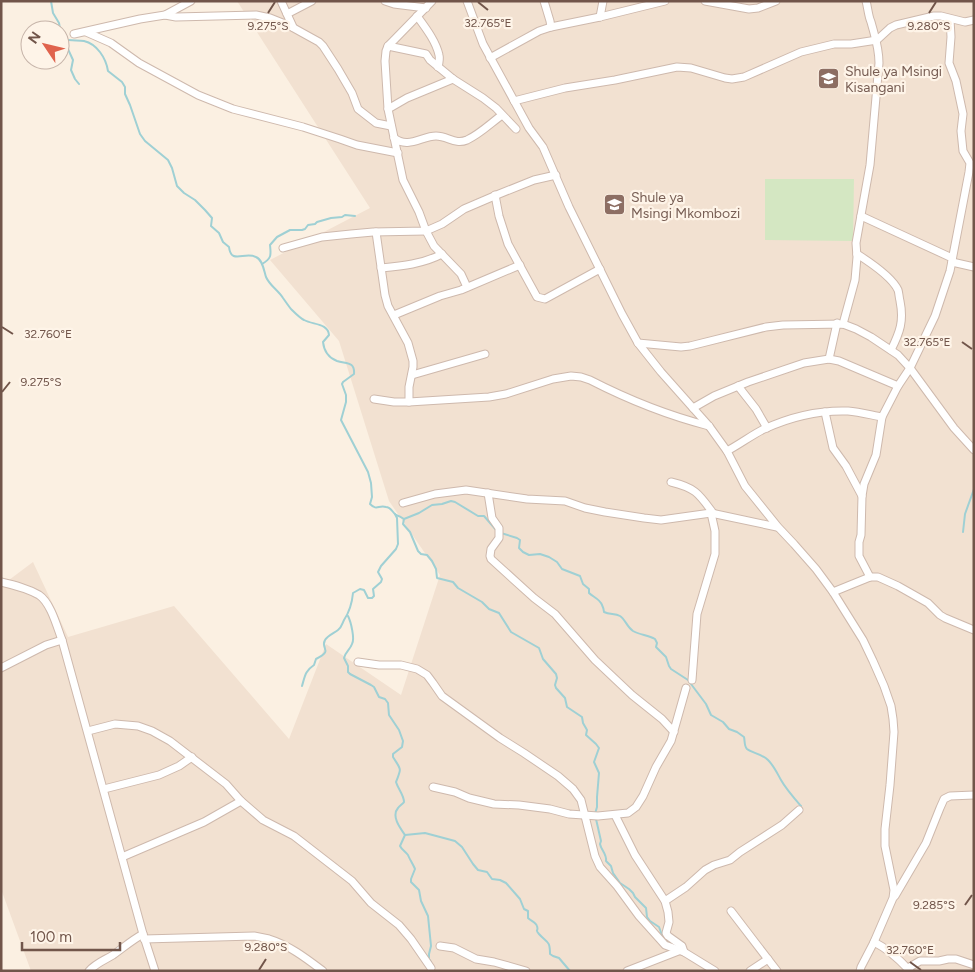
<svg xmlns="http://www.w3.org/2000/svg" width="975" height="972" font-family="Figtree,sans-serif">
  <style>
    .residential { fill: #f2e1d1 }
    .pitch { fill: #d4e7c2 }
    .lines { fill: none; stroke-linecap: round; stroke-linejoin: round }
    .stream { stroke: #9fd0d4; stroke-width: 2 }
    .minor-casing { stroke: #ceb9ad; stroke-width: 9 }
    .minor { stroke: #fff; stroke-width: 7 }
    .ticks { fill: none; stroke: #71554a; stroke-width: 2 }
    .labels { text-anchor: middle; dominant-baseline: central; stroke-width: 4.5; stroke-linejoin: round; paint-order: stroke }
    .education-label { font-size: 14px; fill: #785e54; stroke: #fef4e8; text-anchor: start }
    .ticks-label { font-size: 12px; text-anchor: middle; fill: #71554a; stroke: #fef4e8; stroke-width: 4.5; stroke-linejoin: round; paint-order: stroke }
  </style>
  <rect width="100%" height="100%" fill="#fbf0e2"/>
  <path class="residential" d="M237,1H974V971H31L1,889V586L33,562L68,637L174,606L289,739L326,644L401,695L440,575L389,501L339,341L270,260L370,208Z"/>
  <path class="pitch" d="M765,179H854L853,241L765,240Z"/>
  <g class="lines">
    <g class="stream">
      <path d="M51,1L53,13L59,23L61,34L73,60L71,70L75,79L79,84"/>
      <path d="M63,39C71,41 78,40 84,41C97,44 106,58 108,71L122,82L125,87V94L130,105L140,134L145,141L168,160L172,168L177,186L184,193L195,200L205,210L212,218L211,226L219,233L223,242L229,247C231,265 245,251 256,257C263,260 264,271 266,277C270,286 278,290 283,298C286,302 289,307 292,310C296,314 300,318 304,320C313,325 328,323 329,335L323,342C324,351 329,358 337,361C346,364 355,361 354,374L343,382L342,384L346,395V402L341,420L368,472L371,483L372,497L370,504C377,511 378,505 386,507C391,507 392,512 396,515C399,516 401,517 404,519L419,513L432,505L442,504L451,501L455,502L478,516H484L497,531"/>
      <path d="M262,264C272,258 271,255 270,245L277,237L290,230H302L305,229L308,225L315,224L317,222L331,218L342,217L345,215L355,216"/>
      <path d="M404,519L403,524L410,532L418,551L421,554L427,555L432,561L436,569L437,578L453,582L458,588L482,602L489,609L499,613L511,632L539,648L543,659L556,674L557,678L555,685L556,688L565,698L567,707L582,717L583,723L587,730L586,735L596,744L599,748L594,762L599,773L597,797V807L595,814"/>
      <path d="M963,532L965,514L974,489"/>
      <path d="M501,533L517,538L520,540L519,548L523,552L529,555L540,554L549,557L557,562L562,569L580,576L583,584L589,589V593C593,597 600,599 602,605C603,607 604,609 604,612C610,615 615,613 620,616C625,619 627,627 633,631C640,635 648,635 655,639L657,643L656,647L666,657L669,666L671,669L688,680L706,704L711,715L723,722L729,729L737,732L744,737C745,741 744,746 747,749C752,753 762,754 768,760C774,766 777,773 781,780C786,789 794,798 801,806"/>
      <path d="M348,616C351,622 355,639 352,644C350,650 345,652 344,658L348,666V672L350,674L371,685L374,687L379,697L385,699L388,703L389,715L399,730L403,741L402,747L393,754V757C401,770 402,767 396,782C398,789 404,795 404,802C403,804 400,805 398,808C391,816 400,828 405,835"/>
      <path d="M302,686C305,676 305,671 314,665L316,659C334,650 320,649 325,640C327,636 334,633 338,630C342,627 342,624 344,620C350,611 352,604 353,593L360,589L364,590L368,598H372L374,596L373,589L381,582L382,579L378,572L381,566L396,549L398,544L397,518L395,514"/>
      <path d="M596,819L601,841L600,844C601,850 607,854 606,861L611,866L613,873L620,883L629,889L633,893L635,897L646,908L647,917L650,921L659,927L663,938L672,943"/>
      <path d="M405,835L425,833L455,841L462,847L473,864L478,870L487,872L492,879L500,880L506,883L520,899L524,909L528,911V918C531,921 536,922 537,926C539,933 534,928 539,934C547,943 550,940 550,954L553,956L559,958L570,971"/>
      <path d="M405,835L400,846C402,850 405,851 408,855C409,858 414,866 415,869L411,879V882L419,890L421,901L428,916L431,946L429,954V959L431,962"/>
    </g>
    <defs>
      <g id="minor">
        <path d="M281,1L293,27"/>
        <path d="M385,1L394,4L426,8"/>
        <path d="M432,1L395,39L388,46L386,51L385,61L388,109L403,180L419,212L426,231L434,246L461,274L467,287"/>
        <path d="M467,1L483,44L529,128L543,147L569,207L622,314L638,343L661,372L709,426L727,451L745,486L778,527L794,544L816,569L833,592L863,640L873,661L884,686L891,706L893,719L894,732L890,785L885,829V846L894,890L893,898L874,942L861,967L860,971"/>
        <path d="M544,1L550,21L551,27"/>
        <path d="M705,1L749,9L758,8L776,1"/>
        <path d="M287,14L312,1"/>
        <path d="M165,15L176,17L256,15L270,18L290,26L319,42L323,46L338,69L352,93L358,109L376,123L391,126"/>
        <path d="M417,16C425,27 436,41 439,55C440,59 439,63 438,67"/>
        <path d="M600,17L603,1"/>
        <path d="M86,32L111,43L139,63L198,95L233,109L303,127L340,139L357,145L398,153"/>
        <path d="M74,34L140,19L165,15L191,1"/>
        <path d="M388,46L426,54L430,60L453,79L483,98L496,108L516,129"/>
        <path d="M490,58L539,31L551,27L600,17L665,1"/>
        <path d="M514,101L565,88L615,80L677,67L691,68L725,78L732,79L744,77L801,52L834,44H851L877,40L890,28L896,25L934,16H941L965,22L974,20"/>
        <path d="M388,109L407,98L453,79"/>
        <path d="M394,138C408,149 422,136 436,136C448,136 455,145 467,140C480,134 491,123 502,115"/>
        <path d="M495,195L499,216L508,244L537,297L545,299L600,269"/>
        <path d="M861,216L952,258"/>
        <path d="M376,232L385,295L388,306L408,343L413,361V367L409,387V402"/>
        <path d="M283,248L322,237L351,234L373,232L426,231L442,224L464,209L499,194L534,180L556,175"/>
        <path d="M857,254C868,261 892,277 898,290C899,293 899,297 900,301C904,321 900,332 891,350"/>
        <path d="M952,262L974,267"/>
        <path d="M381,268C402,266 423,264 442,254"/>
        <path d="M394,315L440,296L461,290L520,265"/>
        <path d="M843,324L855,280L857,257L856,243L870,165L879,63C879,47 875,37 871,22C868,15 868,8 866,1"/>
        <path d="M638,343L681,347L690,346L766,327L783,325L843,324L856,329L871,337L898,355L910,368L954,428L974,450"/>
        <path d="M829,359L837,323"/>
        <path d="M412,375L485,354"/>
        <path d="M738,386L756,409L767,428"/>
        <path d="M374,399L394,402H409L489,397L506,394L553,379L571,376L581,377L590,380C629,400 666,415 709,426"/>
        <path d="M693,408L714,396L748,382L804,363L829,359L839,361L898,386"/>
        <path d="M825,412L833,448L846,466L862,496"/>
        <path d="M727,451C740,444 752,435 764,429C790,417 819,410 848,411C859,412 871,415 882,417"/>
        <path d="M671,482C696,488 699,494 713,513"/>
        <path d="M488,493L492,518L499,528V538L491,549L490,556L491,559L534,598L555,614L595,660L632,695L662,719L674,732"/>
        <path d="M403,503L435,494L466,490L527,499L565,501L585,508L605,512L644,518L661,520L711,513L777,527"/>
        <path d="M870,577L859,556V542L861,535L862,496L864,484L876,455L882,417L898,386L910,368L935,316L950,271L969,172L970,163L963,151L961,131L963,114L956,81L949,63L951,37L950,19"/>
        <path d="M1,582C14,585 27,588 39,595C51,603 57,627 62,640L143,934L155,971"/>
        <path d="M833,592L870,577H878L898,586L928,603L940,615L945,618L974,630"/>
        <path d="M358,662L379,665H401L417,669L427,675L433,683L442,696L500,738L524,753L558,776L573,789L581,800L595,856L600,867L617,886L639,916L665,945L684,952L715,971"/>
        <path d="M1,668L46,645L62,640"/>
        <path d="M692,680L697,614L715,554V531L711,513"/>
        <path d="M88,731L115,724L138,726L152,731L170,741L226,784L241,801L263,820L294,836L352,881L371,903L399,925L411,939L431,968"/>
        <path d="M433,787L455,792L469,798L494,804L519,805L550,809L569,814L598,816L628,813L636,807L643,796L656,767L671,741L686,688"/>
        <path d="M104,789L159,775L179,766L192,757"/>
        <path d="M615,815L635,855L665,901L668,912L669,922L666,933L668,936L682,946L684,952"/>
        <path d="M122,857L204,822L241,801"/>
        <path d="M895,896L926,843L940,808L944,799L950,796L974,795"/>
        <path d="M665,901L686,887L705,870L714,865L730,860L740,852L782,825L799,810"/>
        <path d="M731,911L777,971"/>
        <path d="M144,939L254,936C259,937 264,938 269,939C289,945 307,959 323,971"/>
        <path d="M874,942C888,949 899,959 910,971"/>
        <path d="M440,946L454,948L476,959L494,962L526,971"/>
        <path d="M908,968L920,961H939L948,959H956L974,965"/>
        <path d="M89,971C96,963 105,960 113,955C123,948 132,940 143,934"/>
        <path d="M627,971L681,950"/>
        <path d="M750,971L768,959"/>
      </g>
    </defs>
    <use href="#minor" class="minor-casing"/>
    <use href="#minor" class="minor"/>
  </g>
  <path class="ticks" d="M478,2L488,10M268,13L275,2M929,13L936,2M2,327L13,334M962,342L972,349M2,392L10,382M965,905L972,895M910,962L921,970M259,970L266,959"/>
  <defs>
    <symbol id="school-square" viewBox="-11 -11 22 22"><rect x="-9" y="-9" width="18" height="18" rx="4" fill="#8d6e63" stroke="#fef4e8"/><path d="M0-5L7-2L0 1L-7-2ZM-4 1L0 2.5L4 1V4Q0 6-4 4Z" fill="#fff"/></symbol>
  </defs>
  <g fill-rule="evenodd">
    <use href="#school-square" x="816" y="66" width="25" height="25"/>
    <use href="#school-square" x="602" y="192" width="25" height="25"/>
  </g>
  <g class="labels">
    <g class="education-label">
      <text x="845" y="71">Shule ya Msingi<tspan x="845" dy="16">Kisangani</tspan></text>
      <text x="631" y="197">Shule ya<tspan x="631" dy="16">Msingi Mkombozi</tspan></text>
    </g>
  </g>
  <g class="ticks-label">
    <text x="488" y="27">32.765°E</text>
    <text x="268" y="30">9.275°S</text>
    <text x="929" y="30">9.280°S</text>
    <text x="48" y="338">32.760°E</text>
    <text x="927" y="346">32.765°E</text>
    <text x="41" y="386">9.275°S</text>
    <text x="934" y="909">9.285°S</text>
    <text x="266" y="951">9.280°S</text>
    <text x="910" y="954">32.760°E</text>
  </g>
  <rect width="975" height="972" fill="none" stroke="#71554a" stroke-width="5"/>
  <g transform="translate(45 45) rotate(305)"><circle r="24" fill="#fef4e8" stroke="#c6b4a9"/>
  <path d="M0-4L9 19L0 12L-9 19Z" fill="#e0634d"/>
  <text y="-8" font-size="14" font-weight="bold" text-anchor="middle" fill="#71554a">N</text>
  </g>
  <path d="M22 942v8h98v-8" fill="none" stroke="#71554a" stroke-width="2.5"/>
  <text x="30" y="942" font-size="15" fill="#71554a" stroke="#fef4e8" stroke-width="4" paint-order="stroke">100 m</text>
</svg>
